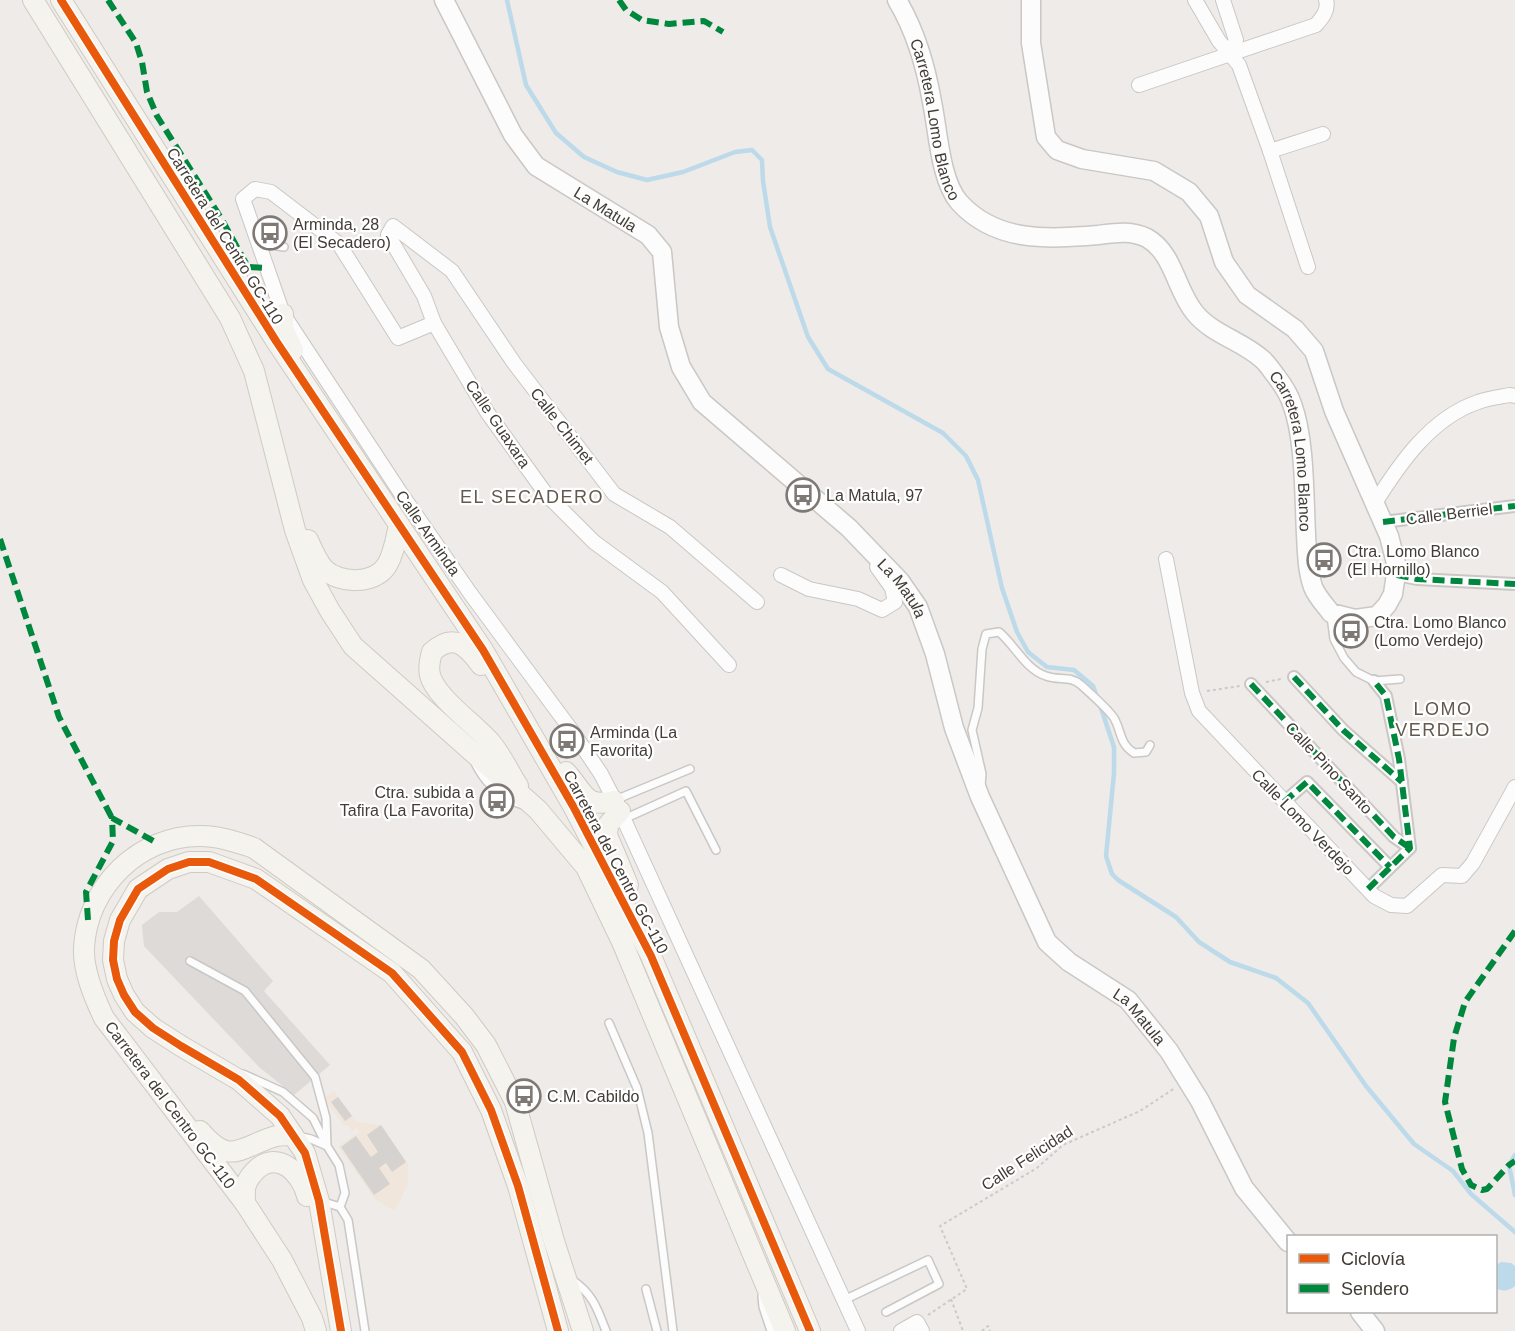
<svg xmlns="http://www.w3.org/2000/svg" width="1515" height="1331" font-family="Arial,sans-serif">
  <style>
    .commercial { fill: #f0e6db }
    .parking { fill: #dddad8 }
    .water { fill: #bcdae9 }
    .lines { fill: none; stroke-linecap: round; stroke-linejoin: round }
    .stream { stroke: #bcdae9; stroke-width: 4.5 }
    .building { fill: #d6d2cf }
    .service-casing { stroke: #cac7c4; stroke-width: 10 }
    .pedestrian-casing { stroke: #cac7c4; stroke-width: 14 }
    .minor-casing { stroke: #cac7c4; stroke-width: 16 }
    .tertiary-casing { stroke: #cac7c4; stroke-width: 21 }
    .secondary-casing { stroke: #cfcac2; stroke-width: 22 }
    .path { stroke: #cccac6; stroke-width: 2; stroke-dasharray: 3 3; stroke-linecap: butt }
    .service { stroke: #fcfcfc; stroke-width: 7 }
    .pedestrian { stroke: #fcfcfc; stroke-width: 10 }
    .minor { stroke: #fcfcfc; stroke-width: 14 }
    .tertiary { stroke: #fcfcfc; stroke-width: 18 }
    .secondary { stroke: #f5f3ee; stroke-width: 20 }
    .quiet { stroke: #00873e; stroke-width: 6; stroke-dasharray: 12 6; stroke-linecap: butt }
    .cycleway-casing { stroke: #fff; stroke-width: 11 }
    .cycleway { stroke: #e8590c; stroke-width: 8 }
    .labels { text-anchor: middle; dominant-baseline: central; stroke-width: 4.5; stroke-linejoin: round; paint-order: stroke }
    .street-label { font-size: 16px; fill: #423c35; stroke: #fff }
    .poi-label { font-size: 16px; fill: #423c35; stroke: #fff; text-anchor: start }
    .neighbourhood-label { font-size: 18px; letter-spacing: 1.5px; fill: #64594d; stroke: #fff }
  </style>
  <rect width="100%" height="100%" fill="#eeebe8"/>
  <path class="commercial" d="M334,1091L357,1122L381,1125L408,1164V1184L395,1211L375,1199L338,1146L360,1132L357,1128L352,1131L349,1126L343,1124L324,1099Z"/>
  <path class="parking" d="M199,896L273,981L264,991L330,1065L294,1095L259,1067L144,946L142,925L159,912H177Z"/>
  <path class="water" d="M1501,1262L1511,1263L1515,1266V1286C1509,1291 1502,1292 1496,1288V1265Z"/>
  <g class="lines">
    <g class="stream">
      <path d="M507,0L526,85L556,133L584,157L617,172L647,180L683,172L735,152L752,150L762,160L763,181L770,227L808,337L828,369L943,433L966,456L978,480L1002,588L1017,632L1028,652L1047,667L1074,670L1093,686L1097,697"/>
      <path d="M1100,705L1114,747V773L1106,856L1112,874L1118,880L1176,917L1199,942L1230,962L1276,978L1308,1003L1366,1086L1414,1144L1453,1171L1471,1194L1515,1232"/>
      <path d="M1515,1155L1509,1165L1515,1195"/>
    </g>
  </g>
  <g class="building">
    <path d="M338,1097L352,1116L345,1121L331,1102Z"/>
    <path d="M381,1125L406,1162L392,1172L386,1163L379,1168L390,1184L374,1195L341,1147L356,1136L371,1157L378,1152L367,1135Z"/>
  </g>
  <g class="lines">
    <defs>
      <g id="service">
        <path d="M258,243L284,247"/>
        <path d="M1331,616L1334,639L1344,658L1356,672L1374,681L1400,679"/>
        <path d="M476,765C486,784 502,799 523,805"/>
        <path d="M981,785L982,774L972,730L978,708L982,649L986,634L999,632C1014,644 1026,670 1046,676C1059,681 1070,675 1081,685C1090,693 1107,708 1114,718C1122,732 1119,743 1134,753L1146,752L1150,745"/>
        <path d="M615,800L690,769"/>
        <path d="M624,819L686,791L716,850"/>
        <path d="M190,961L245,991L315,1077L326,1118L327,1146"/>
        <path d="M609,1023L637,1088L648,1133L673,1331"/>
        <path d="M243,1074L283,1092L313,1118L326,1144"/>
        <path d="M298,1136L311,1139L327,1146L339,1165L345,1193L340,1207"/>
        <path d="M321,1201L340,1207L348,1220L365,1331"/>
        <path d="M572,1280C593,1294 597,1308 606,1331"/>
        <path d="M646,1289L657,1331"/>
        <path d="M762,1296L763,1307L771,1331"/>
        <path d="M844,1300L928,1260L939,1284L886,1312"/>
      </g>
      <g id="pedestrian">
        <path d="M1383,522L1515,506"/>
        <path d="M1397,575L1417,579L1515,584"/>
        <path d="M1294,677L1343,730L1402,782"/>
        <path d="M1251,684L1394,837L1410,848"/>
        <path d="M1284,802L1307,782L1390,867"/>
        <path d="M1368,889L1410,848L1399,759L1386,696L1374,681"/>
      </g>
      <g id="minor">
        <path d="M1195,0L1219,41L1239,65L1270,151L1308,267"/>
        <path d="M1223,0L1236,40L1230,54"/>
        <path d="M1139,85L1316,25C1322,18 1329,10 1326,0"/>
        <path d="M1270,151L1323,134"/>
        <path d="M434,323L398,338L339,244L271,192L255,189L243,199L283,314L400,492L470,593L572,731L601,774L620,811L858,1331"/>
        <path d="M1375,503C1400,463 1431,418 1478,402C1488,398 1499,397 1510,395L1515,396"/>
        <path d="M1166,559L1192,693L1199,711L1374,896L1391,905L1407,906L1442,875L1462,876L1473,863L1515,787"/>
        <path d="M781,575L809,589L858,599L882,610L895,602L892,588L877,567"/>
        <path d="M729,665L662,592L594,542L546,494L487,412L434,323L424,296L388,235L393,226L452,271L514,363L614,494L670,527L757,602"/>
        <path d="M901,1331L917,1322L922,1331"/>
      </g>
      <g id="tertiary">
        <path id="s1" d="M444,0L513,135L536,166L648,235L662,252L669,327L681,367L702,402L849,528L900,581L918,607L935,654L954,728L980,797L1047,942L1069,962L1128,1000L1169,1051L1200,1101L1244,1188L1288,1242"/>
        <path id="s2" d="M897,0C915,30 926,67 932,102C938,130 940,180 959,202C996,243 1048,239 1098,235C1114,233 1131,230 1147,238C1174,253 1176,291 1195,313C1212,334 1242,341 1262,359C1267,363 1272,371 1276,376C1282,384 1289,394 1292,404C1305,438 1304,496 1306,534C1307,552 1307,570 1313,587C1317,597 1325,605 1331,613L1355,619L1377,616L1387,605L1393,594L1397,567L1389,536L1334,411L1314,351L1295,329L1247,295L1224,262L1209,216L1189,192L1154,171L1082,159L1057,150L1046,137L1031,43V0"/>
        <path d="M1360,1312L1375,1331"/>
      </g>
      <g id="secondary">
        <path d="M33,0L230,318L254,371L295,530L313,580L330,611L353,646L538,810L586,867L622,942L785,1331"/>
        <path d="M61,0L276,341L483,650L573,806L651,956L810,1331"/>
        <path d="M255,305C266,315 268,321 283,314V329L293,350"/>
        <path d="M308,540C312,549 317,561 324,569C339,584 375,585 387,565C394,553 396,539 399,525"/>
        <path d="M481,665C467,646 454,632 432,652C430,659 428,667 430,675C435,697 476,725 491,743C502,756 509,772 518,786"/>
        <path d="M566,772C583,790 584,809 614,801"/>
        <path d="M620,811L608,825L607,835L628,885"/>
        <path d="M200,1131C230,1166 239,1148 273,1137C279,1135 286,1135 293,1135"/>
        <path d="M245,1203C245,1197 244,1190 246,1185C248,1178 252,1174 257,1169C279,1150 302,1174 307,1196"/>
        <path d="M316,1331L312,1318L282,1260L245,1203L104,1018C94,997 83,971 84,948C87,887 139,835 201,836C219,836 237,842 254,848L421,969L464,1016L486,1045L515,1102L554,1241L583,1331"/>
        <path d="M341,1331L319,1201L305,1153L280,1116L239,1080L181,1046L153,1028L135,1012L124,995L117,979L113,960L114,941L120,920L138,889L168,869L189,862H209L256,879L392,973L462,1052L491,1110L518,1186L558,1331"/>
      </g>
    </defs>
    <use href="#service" class="service-casing"/>
    <use href="#pedestrian" class="pedestrian-casing"/>
    <use href="#minor" class="minor-casing"/>
    <use href="#tertiary" class="tertiary-casing"/>
    <use href="#secondary" class="secondary-casing"/>
    <g class="path">
      <path d="M1266,682L1281,679"/>
      <path d="M1207,691L1240,686"/>
      <path d="M951,1299L963,1331"/>
      <path d="M928,1315L967,1289L940,1226L1037,1168L1063,1145L1140,1111L1175,1088"/>
      <path d="M982,1331L988,1326L990,1331"/>
    </g>
    <use href="#service" class="service"/>
    <use href="#pedestrian" class="pedestrian"/>
    <use href="#minor" class="minor"/>
    <use href="#tertiary" class="tertiary"/>
    <use href="#secondary" class="secondary"/>
    <g class="quiet">
      <path d="M108,0L136,43L142,62L147,92L157,116L221,218L248,267L267,268"/>
      <path d="M619,0L626,10L642,20L669,24L704,21L723,32"/>
      <path d="M1383,522L1515,506"/>
      <path d="M0,539L59,717L112,818"/>
      <path d="M1397,575L1417,579L1515,584"/>
      <path d="M1294,677L1343,730L1402,782"/>
      <path d="M1251,684L1394,837L1410,848"/>
      <path d="M1284,802L1307,782L1390,867"/>
      <path d="M1368,889L1410,848L1399,759L1386,696L1374,681"/>
      <path d="M88,920L86,892L113,841L112,818L157,843"/>
      <path d="M1515,931L1465,1002L1454,1038L1445,1102L1462,1169L1471,1185L1482,1190L1487,1189L1509,1165L1515,1161"/>
    </g>
    <defs>
      <g id="cycleway">
        <path d="M61,0L276,341L483,650L573,806L651,956L810,1331"/>
        <path d="M341,1331L319,1201L305,1153L280,1116L239,1080L181,1046L153,1028L135,1012L124,995L117,979L113,960L114,941L120,920L138,889L168,869L189,862H209L256,879L392,973L462,1052L491,1110L518,1186L558,1331"/>
      </g>
    </defs>
    <use href="#cycleway" class="cycleway-casing"/>
    <use href="#cycleway" class="cycleway"/>
  </g>
  <defs>
    <symbol id="bus-ring" viewBox="-11 -11 22 22"><circle r="9.5" fill="#fff" stroke="#7e7974" stroke-width="1.5"/><path d="M-5-6H5V4H4V6H2V4H-2V6H-4V4H-5ZM-3.5-4V0h7V-4ZM-3.5 1.2v1.5H-2V1.2ZM2 1.2v1.5H3.5V1.2Z" fill="#7e7974"/></symbol>
  </defs>
  <g fill-rule="evenodd">
    <use href="#bus-ring" x="251" y="214" width="38" height="38"/>
    <use href="#bus-ring" x="784" y="476" width="38" height="38"/>
    <use href="#bus-ring" x="1305" y="541" width="38" height="38"/>
    <use href="#bus-ring" x="1332" y="612" width="38" height="38"/>
    <use href="#bus-ring" x="548" y="722" width="38" height="38"/>
    <use href="#bus-ring" x="478" y="782" width="38" height="38"/>
    <use href="#bus-ring" x="505" y="1077" width="38" height="38"/>
  </g>
  <g class="labels">
    <g class="street-label">
      <text stroke="none"><textPath href="#s2" startOffset="126">Carretera Lomo Blanco</textPath></text>
      <text stroke="none"><textPath href="#s1" startOffset="272">La Matula</textPath></text>
      <text transform="translate(225 236) rotate(58)">Carretera del Centro GC-110</text>
      <text transform="translate(498 424) rotate(56)">Calle Guaxara</text>
      <text transform="translate(562 426) rotate(52)">Calle Chimet</text>
      <text stroke="none"><textPath href="#s2" startOffset="684">Carretera Lomo Blanco</textPath></text>
      <text transform="translate(1449 514) rotate(-7)">Calle Berriel</text>
      <text transform="translate(428 533) rotate(55)">Calle Arminda</text>
      <text stroke="none"><textPath href="#s1" startOffset="776">La Matula</textPath></text>
      <text transform="translate(1329 768) rotate(47)">Calle Pino Santo</text>
      <text transform="translate(1303 822) rotate(46)">Calle Lomo Verdejo</text>
      <text transform="translate(616 862) rotate(62)">Carretera del Centro GC-110</text>
      <text stroke="none"><textPath href="#s1" startOffset="1280">La Matula</textPath></text>
      <text transform="translate(170 1105) rotate(53)">Carretera del Centro GC-110</text>
      <text transform="translate(1027 1158) rotate(-33)">Calle Felicidad</text>
    </g>
    <g class="poi-label">
      <text x="293" y="224">Arminda, 28<tspan x="293" dy="18">(El Secadero)</tspan></text>
      <text x="826" y="495">La Matula, 97</text>
      <text x="1347" y="551">Ctra. Lomo Blanco<tspan x="1347" dy="18">(El Hornillo)</tspan></text>
      <text x="1374" y="622">Ctra. Lomo Blanco<tspan x="1374" dy="18">(Lomo Verdejo)</tspan></text>
      <text x="590" y="732">Arminda (La<tspan x="590" dy="18">Favorita)</tspan></text>
      <text x="474" y="792" text-anchor="end">Ctra. subida a<tspan x="474" dy="18">Tafira (La Favorita)</tspan></text>
      <text x="547" y="1096">C.M. Cabildo</text>
    </g>
    <g class="neighbourhood-label">
      <text x="532" y="497">EL SECADERO</text>
      <text x="1443" y="709">LOMO<tspan x="1443" dy="21">VERDEJO</tspan></text>
    </g>
  </g>
  <rect x="1287" y="1235" width="210" height="78" fill="#ffffff" stroke="#b3b1ae" stroke-width="1.5"/>
  <rect x="1299" y="1254" width="30" height="9" fill="#e8590c" stroke="#b3b1ae" stroke-width="1.5"/>
  <text x="1341" y="1265" font-size="18" fill="#423c35">Ciclovía</text>
  <rect x="1299" y="1284" width="30" height="9" fill="#00873e" stroke="#b3b1ae" stroke-width="1.5"/>
  <text x="1341" y="1295" font-size="18" fill="#423c35">Sendero</text>
</svg>
